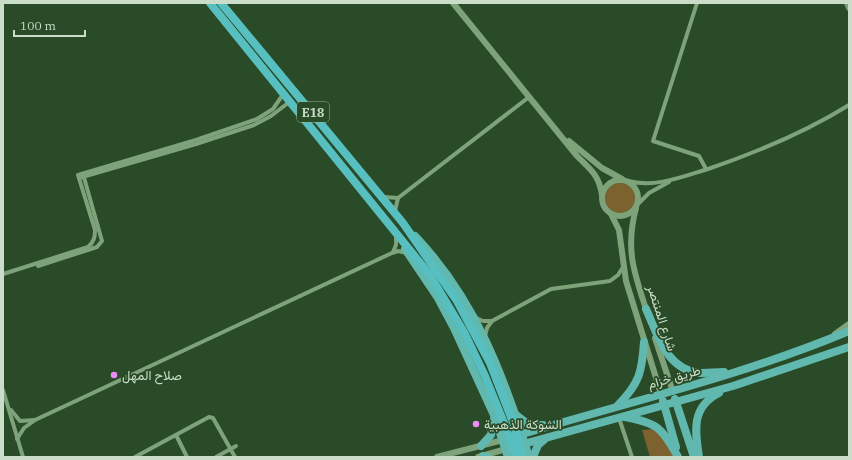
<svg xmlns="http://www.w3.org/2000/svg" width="852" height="460" font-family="'IBM Plex Serif',Vazirmatn,serif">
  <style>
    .green { fill: #7c622f }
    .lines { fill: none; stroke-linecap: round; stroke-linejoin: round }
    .minor { stroke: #7ea37b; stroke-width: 4 }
    .tertiary { stroke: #7ea37b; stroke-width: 6 }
    .primary { stroke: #61b8ae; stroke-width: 8 }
    .trunk { stroke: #57bfbf; stroke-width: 8 }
    .poi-dot { fill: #ed8cf9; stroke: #294b28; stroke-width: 1.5 }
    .labels { text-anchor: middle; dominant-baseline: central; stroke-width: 3.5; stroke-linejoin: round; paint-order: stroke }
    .shield { fill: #294b28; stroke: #9ab198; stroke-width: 1 }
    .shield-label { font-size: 12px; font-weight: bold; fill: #caddc8 }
    .street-label { font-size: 13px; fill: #caddc8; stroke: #294b28 }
    .poi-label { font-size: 13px; fill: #caddc8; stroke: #294b28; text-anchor: start }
  </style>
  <rect width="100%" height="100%" fill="#294b28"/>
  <g class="green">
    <circle cx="620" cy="198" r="15"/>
    <path d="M654,429L663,435L674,457H650L642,430Z"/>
  </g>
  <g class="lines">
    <g class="minor">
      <path d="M697,3L653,141L699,156L706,169"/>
      <path d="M79,178L196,144L254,125L271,116L288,103"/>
      <path d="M628,181C655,188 682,177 708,169C758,152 804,133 849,105"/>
      <path d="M384,197L398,198L529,97"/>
      <path d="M637,205L649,193L669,182"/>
      <path d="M395,211L398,198"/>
      <path d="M393,252L396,245V236"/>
      <path d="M38,266L97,247L102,241L83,174"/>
      <path d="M3,274L88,247C94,242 95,237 95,230L78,175L196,140L257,119L273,109L282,96"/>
      <path d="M476,318L483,321H492L551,289L610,281L618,275L623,267"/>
      <path d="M485,336L487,328L492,321"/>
      <path d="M3,390L23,457"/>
      <path d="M11,410L20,421L35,420"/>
      <path d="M619,418L632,457"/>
      <path d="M176,435L187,457"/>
      <path d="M17,439L24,428L35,420L392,253L398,251L407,253"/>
      <path d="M135,457L209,417L213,418L235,457"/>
      <path d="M216,457L236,446"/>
    </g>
    <g class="tertiary">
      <path d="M453,3L577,156C591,170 599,175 602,195"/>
      <path d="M847,3L849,8"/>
      <path d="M569,141L602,168L622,179"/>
      <circle cx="620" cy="198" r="18"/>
      <path d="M636,208C625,249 634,273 647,312"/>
      <path d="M611,214L619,230L626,281L661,394"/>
      <path d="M835,334L849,324"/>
      <path d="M655,338L673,392"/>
      <path d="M437,457L503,440"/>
      <path d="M478,457L506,449"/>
    </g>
    <g class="primary">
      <path d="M415,236C475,299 504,376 529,457"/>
      <path d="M405,249L438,298L454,328L494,415L508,457"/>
      <path d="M646,309C658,335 666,369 699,373C707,373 716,372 724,372"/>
      <path d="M675,399L694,457"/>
      <path d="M663,401L676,447"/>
      <path d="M618,405C640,383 642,371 644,342"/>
      <path d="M516,415L529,425H543"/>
      <path d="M625,417C658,423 662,428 678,457"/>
      <path d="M503,440C619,404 737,378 849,331"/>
      <path d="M481,446L491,435L494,419"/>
      <path d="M506,449L733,386L849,347"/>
      <path d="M483,456L488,457"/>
      <path d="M533,457L538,445L544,440"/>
      <path d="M699,457C695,431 691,407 719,393"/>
    </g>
    <g class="trunk">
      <path d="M210,3L430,275L464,332L485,376L506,428L516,457"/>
      <path d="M221,3L403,223L457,301L490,363L514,425L523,457"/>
    </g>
  </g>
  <g class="poi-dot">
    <circle cx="114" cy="375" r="4"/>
    <circle cx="476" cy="424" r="4"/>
  </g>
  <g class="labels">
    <rect class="shield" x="297" y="102" width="32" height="20" rx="3"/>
    <g class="shield-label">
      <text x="313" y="112">E18</text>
    </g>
    <g class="street-label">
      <text transform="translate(662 318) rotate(72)">شارع المنتصر</text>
      <text transform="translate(674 377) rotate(-16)">طريق خزام</text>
    </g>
    <g class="poi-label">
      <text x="122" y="375">صلاح المهل</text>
      <text x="484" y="424">الشوكة الذهبية</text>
    </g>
  </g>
  <rect width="852" height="460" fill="none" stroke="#caddc8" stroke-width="8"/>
  <path d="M14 30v6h71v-6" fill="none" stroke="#caddc8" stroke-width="2"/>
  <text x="20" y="30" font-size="12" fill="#caddc8" stroke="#294b28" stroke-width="3" paint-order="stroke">100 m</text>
</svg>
